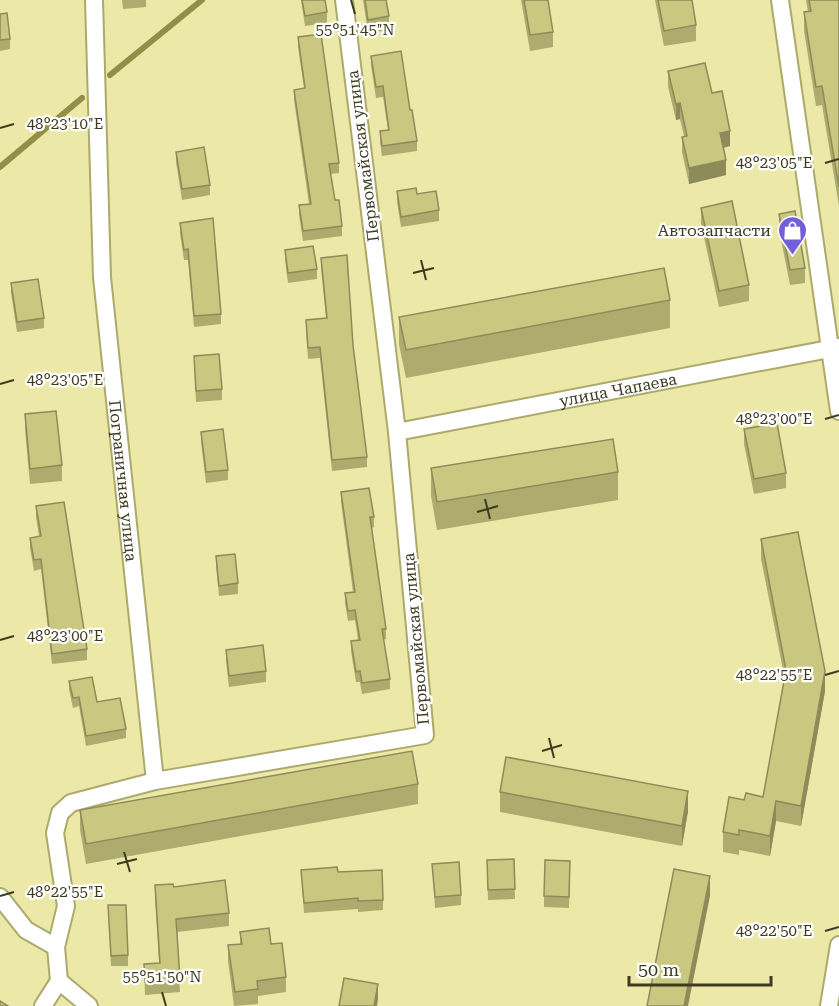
<svg xmlns="http://www.w3.org/2000/svg" width="839" height="1006" font-family="'Roboto Serif',serif">
  <style>
    .lines { fill: none; stroke-linecap: round; stroke-linejoin: round }
    .stream { stroke: #918e48; stroke-width: 6 }
    .street-casing { stroke: #acaa6b; stroke-width: 20 }
    .street { stroke: #fff; stroke-width: 16 }
    .wall { fill: #aeab6e }
    .shaded-wall { fill: #8d8b5a }
    .building { fill: #cac780; stroke: #8d8b5a; stroke-width: 1.5 }
    .ticks { fill: none; stroke: #3d3c21; stroke-width: 2 }
    .labels { text-anchor: middle; dominant-baseline: central; stroke-width: 4.5; stroke-linejoin: round; paint-order: stroke }
    .street-label { font-size: 16px; fill: #3d3c21; stroke: #fff }
    .poi-label { font-size: 16px; fill: #3d3c21; stroke: #fff; text-anchor: end }
    .ticks-label { font-size: 15px; text-anchor: middle; fill: #3d3c21; stroke: #fff; stroke-width: 4.5; stroke-linejoin: round; paint-order: stroke }
  </style>
  <rect width="100%" height="100%" fill="#ece9a8"/>
  <g class="lines">
    <g class="stream">
      <path d="M110,75L202,0"/>
      <path d="M0,167L82,98"/>
    </g>
    <defs>
      <g id="street">
        <path id="s1" d="M94,0L102,277L155,781"/>
        <path d="M780,0L839,411"/>
        <path id="s2" d="M397,432L839,347"/>
        <path d="M0,897L26,930L56,947"/>
        <path d="M59,981L56,947L66,906L55,833L60,813L71,803L155,781L425,735L397,432L344,0"/>
        <path d="M59,981L89,1006"/>
        <path d="M43,1006L59,981"/>
        <path d="M829,1006L839,945"/>
      </g>
    </defs>
    <use href="#street" class="street-casing"/>
    <use href="#street" class="street"/>
  </g>
  <g class="wall">
    <path d="M122,0H146V7L123,9Z"/>
    <path d="M301,0H325L327,12V23L305,26Z"/>
    <path d="M363,0H386L389,16V30L368,33Z"/>
    <path d="M521,0H548L553,32V47L530,51Z"/>
    <path d="M655,0H692L696,25V41L664,46Z"/>
    <path d="M806,0H839V206L822,105L816,106L804,31V12H808Z"/>
    <path d="M0,14L10,39V49L0,51Z"/>
    <path d="M298,37L339,163V173L330,174L335,200L342,226V236L303,241L299,215V205L309,204L294,100V90L304,88L298,47Z"/>
    <path d="M371,56L410,110L417,141V151L382,156L380,142V131L388,130L383,97L376,98L371,66Z"/>
    <path d="M668,71L712,93L730,146L724,148L726,175L689,184L682,152V137L684,136L680,119L676,120L668,87Z"/>
    <path d="M176,152L210,185V195L182,200L176,162Z"/>
    <path d="M397,191L417,194L439,210V221L401,227L397,202Z"/>
    <path d="M701,208L749,285V301L719,307L701,223Z"/>
    <path d="M779,214L805,268V283L790,285L779,229Z"/>
    <path d="M180,223L221,314V324L194,327L188,260H184L180,233Z"/>
    <path d="M285,250L317,269V279L288,283L285,260Z"/>
    <path d="M321,258L353,345L367,457V467L332,471L320,358L308,359L306,330V320L326,318L321,268Z"/>
    <path d="M11,283L44,318V328L17,332L11,293Z"/>
    <path d="M670,300V328L406,378L399,345V317Z"/>
    <path d="M194,356L222,389V400L196,402Z"/>
    <path d="M25,414L62,465V481L30,484L25,430Z"/>
    <path d="M744,429L786,473V488L754,494L744,444Z"/>
    <path d="M201,432L228,470V480L206,483L201,442Z"/>
    <path d="M431,468L618,472V500L437,530L431,496Z"/>
    <path d="M341,492L374,517V527L372,528L386,629V639L383,640L390,679V689L362,694L360,682H356L351,651V641L358,640L355,620L348,621L345,603V593L353,592L341,502Z"/>
    <path d="M36,506L87,649V660L52,664L41,569L34,571L30,548V538L39,536L36,517Z"/>
    <path d="M761,539L825,691L801,826L776,821L770,856L739,850V855L723,852V832L744,800L763,797L785,680L761,559Z"/>
    <path d="M216,556L238,583V594L219,596L216,566Z"/>
    <path d="M226,650L266,671V682L229,687L226,661Z"/>
    <path d="M69,681L97,702L126,729V738L86,746L79,706L73,708L69,690Z"/>
    <path d="M418,784V804L86,864L80,830V810Z"/>
    <path d="M500,792L688,811L682,846L500,812Z"/>
    <path d="M514,859L515,899L488,900L487,860Z"/>
    <path d="M432,864L461,895V905L435,908Z"/>
    <path d="M301,870L338,872L383,900V910L358,912V909L304,913Z"/>
    <path d="M570,871L569,908L544,907V896Z"/>
    <path d="M155,885L174,887L229,913V926L177,932L180,992L145,995L144,964L159,963L155,898Z"/>
    <path d="M108,905L128,955V966H111Z"/>
    <path d="M240,932L271,944L286,977V992L258,996V1004L234,1006L228,961V945L240,944Z"/>
  </g>
  <g class="shaded-wall">
    <path d="M680,103V119L676,120V104Z"/>
    <path d="M730,131V146L720,148V133Z"/>
    <path d="M726,160V175L689,184V168Z"/>
    <path d="M825,671V691L801,826V806Z"/>
    <path d="M688,791V811L682,846V826Z"/>
    <path d="M776,801V821L770,856V836Z"/>
    <path d="M710,876V896L688,1006H684Z"/>
    <path d="M378,984V999L377,1006H374Z"/>
  </g>
  <g class="building">
    <path d="M302,0H325L327,12L305,16Z"/>
    <path d="M365,0H386L389,16L368,20Z"/>
    <path d="M524,0H548L553,32L530,35Z"/>
    <path d="M658,0H692L696,25L664,31Z"/>
    <path d="M809,0H839V187L822,86L816,87L804,12L811,11Z"/>
    <path d="M7,13L10,39L0,40V14Z"/>
    <path d="M321,34L339,163L329,164L335,200H339L342,226L303,231L299,205L311,204L294,90L305,88L298,37Z"/>
    <path d="M401,51L410,110H412L417,141L382,146L380,131L389,130L383,86L376,87L371,56Z"/>
    <path d="M705,63L712,93L722,91L730,131L720,133L726,160L689,168L682,137L687,136L680,103L676,104L668,71Z"/>
    <path d="M204,147L210,185L182,189L176,152Z"/>
    <path d="M416,188L417,194L436,191L439,210L401,217L397,191Z"/>
    <path d="M732,201L749,285L719,291L701,208Z"/>
    <path d="M795,211L805,268L790,270L779,214Z"/>
    <path d="M213,218L221,314L194,316L188,249L184,250L180,223Z"/>
    <path d="M313,246L317,269L288,273L285,250Z"/>
    <path d="M347,255L353,345L367,457L332,460L320,347L308,348L306,320L327,318L321,258Z"/>
    <path d="M664,268L670,300L406,350L399,317Z"/>
    <path d="M38,279L44,318L17,322L11,283Z"/>
    <path d="M219,354L222,389L196,391L194,356Z"/>
    <path d="M56,411L62,465L30,469L25,414Z"/>
    <path d="M777,423L786,473L754,479L744,429Z"/>
    <path d="M223,429L228,470L206,472L201,432Z"/>
    <path d="M613,439L618,472L437,502L431,468Z"/>
    <path d="M369,488L374,517H370L386,629H382L390,679L362,683L360,671L356,672L351,641L360,640L355,610L348,611L345,593L355,592L341,492Z"/>
    <path d="M64,502L87,649L52,654L41,559L34,560L30,538L41,536L36,506Z"/>
    <path d="M798,532L825,671L801,806L776,801L770,836L739,830V835L723,832L729,797L744,800L746,793L763,797L786,670L761,539Z"/>
    <path d="M235,554L238,583L219,586L216,556Z"/>
    <path d="M263,645L266,671L229,676L226,650Z"/>
    <path d="M92,677L97,702L120,698L126,729L86,736L79,697L73,698L69,681Z"/>
    <path d="M412,751L418,784L86,844L80,810Z"/>
    <path d="M506,757L688,791L682,826L500,792Z"/>
    <path d="M514,859L515,889L488,890L487,860Z"/>
    <path d="M545,860L570,861L569,897L544,896Z"/>
    <path d="M459,862L461,895L435,897L432,864Z"/>
    <path d="M337,867L338,872L382,870L383,900L358,901V898L304,903L301,870Z"/>
    <path d="M674,869L710,876L684,1006H647Z"/>
    <path d="M225,880L229,913L176,919L180,979L145,982L144,964L160,963L155,885L173,884L174,887Z"/>
    <path d="M108,905H126L128,955L111,956Z"/>
    <path d="M269,928L271,944L282,943L286,977L257,981L258,989L235,992L228,945L242,944L240,932Z"/>
    <path d="M344,978L378,984L374,1006H339Z"/>
    <path d="M0,1001L8,1006H0Z"/>
  </g>
  <path class="ticks" d="M351,0L355,14M0,128L14,124M825,163L839,159M421,260L426,280M413,273L434,268M0,384L14,380M825,419L839,415M485,499L490,519M477,512L498,506M0,640L14,636M825,675L839,671M549,738L554,758M542,751L562,745M124,852L130,872M117,864L137,859M0,896L14,892M825,931L839,927M162,992L166,1006"/>
  <defs>
    <symbol id="shop-pin" viewBox="-11 -11 22 30"><path d="M0 17L-7.5 6A9.5 9.5 0 1 1 7.5 6Z" fill="#725fd9" stroke="#fff"/><path d="M-5-2.5h2.3a2.7 3.5 0 0 1 5.4 0H5L5.5 6h-11ZM-1.5-2.5h3a1.5 2.3 0 0 0-3 0Z" fill="#fff"/></symbol>
  </defs>
  <g fill-rule="evenodd">
    <use href="#shop-pin" x="776" y="214" width="33" height="45"/>
  </g>
  <g class="labels">
    <g class="street-label">
      <text transform="translate(363 156) rotate(-97)">Первомайская улица</text>
      <text stroke="none"><textPath href="#s2" startOffset="225">улица Чапаева</textPath></text>
      <text stroke="none"><textPath href="#s1" startOffset="482">Пограничная улица</textPath></text>
      <text transform="translate(416 639) rotate(-95)">Первомайская улица</text>
    </g>
    <g class="poi-label">
      <text x="771" y="230">Автозапчасти</text>
    </g>
  </g>
  <g class="ticks-label">
    <text x="355" y="35">55°51'45"N</text>
    <text x="65" y="129">48°23'10"E</text>
    <text x="774" y="168">48°23'05"E</text>
    <text x="65" y="385">48°23'05"E</text>
    <text x="774" y="424">48°23'00"E</text>
    <text x="65" y="641">48°23'00"E</text>
    <text x="774" y="680">48°22'55"E</text>
    <text x="65" y="897">48°22'55"E</text>
    <text x="774" y="936">48°22'50"E</text>
    <text x="162" y="982">55°51'50"N</text>
  </g>
  <path d="M629 976v9h142v-9" fill="none" stroke="#3d3c21" stroke-width="3"/>
  <text x="638" y="976" font-size="18" fill="#3d3c21" stroke="#ffffff" stroke-width="4.5" paint-order="stroke">50 m</text>
</svg>
